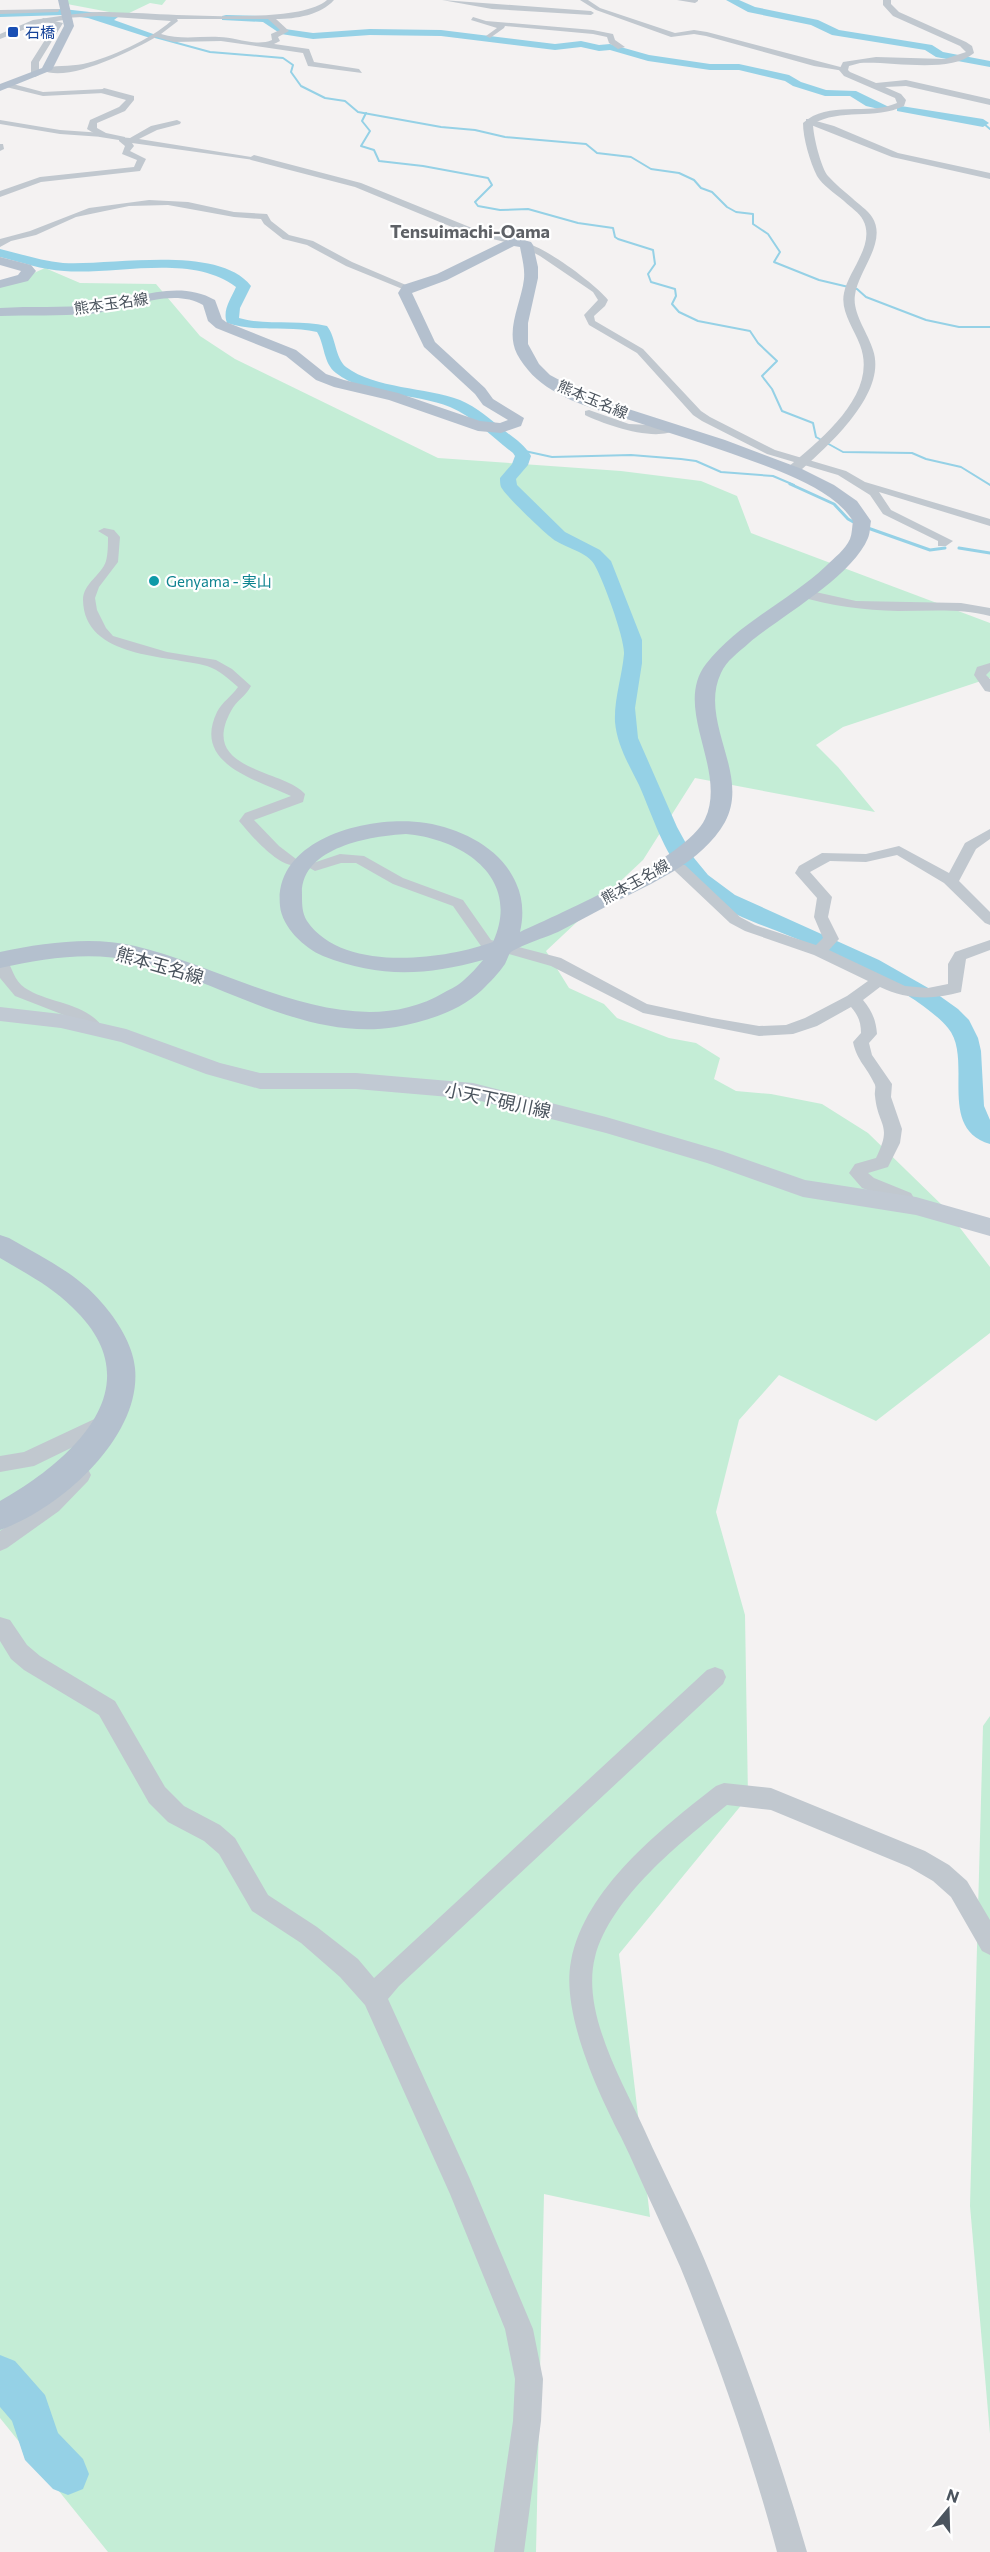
<svg xmlns="http://www.w3.org/2000/svg" width="990" height="2552" font-family="Commissioner,'Noto Sans JP',sans-serif">
  <style>
    .green { fill: #c4edd6 }
    .lines { fill: none; stroke-linecap: round; stroke-linejoin: round }
    .stream-far1 { stroke: #95d1e6; stroke-width: 2 }
    .stream { stroke: #95d1e6; stroke-width: 3 }
    .river { fill: #95d1e6; fill-rule: evenodd }
    .minor { fill: #c1c8cf; fill-rule: evenodd }
    .tertiary { fill: #c1c8cf; fill-rule: evenodd }
    .secondary { fill: #c1c9d3; fill-rule: evenodd }
    .primary { fill: #b4c0ce; fill-rule: evenodd }
    .transit-dot { fill: #1a4fb4; stroke: #fff; stroke-width: 2 }
    .culture-dot { fill: #0f9aa8; stroke: #fff; stroke-width: 2 }
    .labels { text-anchor: middle; dominant-baseline: central; stroke-width: 4.5; stroke-linejoin: round; paint-order: stroke }
    .far-transit-label { font-size: 15px; fill: #164399; stroke: #fff; text-anchor: start }
    .far-street-label { font-size: 15px; fill: #4b545e; stroke: #fff }
    .far-culture-label { font-size: 15px; fill: #0d838f; stroke: #fff; text-anchor: start }
    .far-quarter-label { font-size: 18px; font-weight: bold; fill: #5e6166; stroke: #fff }
    .street-label { font-size: 18px; fill: #4b545e; stroke: #fff }
  </style>
  <rect width="100%" height="100%" fill="#f4f2f2"/>
  <g class="green">
    <path d="M64,0H166L162,5L150,3L125,15L67,4Z"/>
    <path d="M45,268L80,283L156,284L200,336L235,359L438,458L621,471L701,481L737,496L751,533L990,623V678L843,727L816,745L838,767L875,812L695,778L643,860L546,951L569,988L604,1004L617,1018L669,1038L696,1043L720,1058L714,1079L736,1091L771,1094L822,1104L868,1133L944,1207L990,1267V1333L876,1421L779,1375L739,1420L716,1512L745,1615L748,1797L619,1954L650,2217L544,2194L536,2552H108L0,2418V286L7,285Z"/>
    <path d="M990,1716V2434L970,2206L983,1726Z"/>
  </g>
  <g class="lines">
    <g class="stream-far1">
      <path d="M155,37L210,52L283,58L293,65L291,72L301,86L325,98L345,101L358,112L441,127L475,130L505,137L586,144L597,153L631,157L651,169L679,173L694,180L701,188L712,192L727,207L736,212L753,214V224L768,234L780,252L774,262L819,280L857,289L866,297L926,320L959,327H990"/>
      <path d="M366,113L362,121L370,131L361,146L374,150L379,161L423,166L488,178L492,185L475,202L478,206L500,210L528,209L578,223L613,228L615,237L618,239L653,250L655,264L648,274L651,282L675,289L676,296L672,304L679,312L698,321L750,331L758,343L777,361L762,376L772,389L782,411L813,423L816,437L843,452L912,453L926,459L961,467L990,485"/>
      <path d="M983,123L990,129"/>
      <path d="M520,450L552,457L631,455L681,459L696,461L721,472L773,476L794,485"/>
    </g>
    <g class="stream">
      <path d="M790,484L834,504L848,519L857,524"/>
      <path d="M865,527L930,550L945,548"/>
      <path d="M959,548L990,553"/>
    </g>
    <g class="river">
      <path d="M726,0H739L755,7L818,20L839,30L932,45L943,52L990,61V67L936,57L925,50L832,35L811,25L748,12Z"/>
      <path d="M63,9L117,15L118,17L114,20L156,35L155,37H147L88,18L63,15L0,17V11Z"/>
      <path d="M226,15L266,16L285,29L313,33L370,29L441,30L555,44L581,41L599,45L610,44L649,55L710,64H739L789,75L801,82L826,90L856,91L889,107L883,110L866,106L850,96H825L793,86L785,81L739,70H710L648,61L610,50L599,51L581,47L555,50L441,36L370,35L313,39L281,34L263,22L222,20V16Z"/>
      <path d="M901,106L983,119L989,123L983,127L897,111V107Z"/>
      <path d="M0,249C21,254 42,261 63,263C112,266 218,244 251,286L240,308L239,318C266,326 298,319 327,326C336,337 335,358 346,367C375,389 426,387 460,400C477,407 491,420 505,431C515,439 525,445 531,456L528,465L516,479L517,485L565,532L600,550L611,561L642,640V663L635,708L638,738L677,827L694,858L708,875L735,895L879,960L930,989L958,1009L969,1020L978,1038L981,1051L984,1106L990,1120V1144C936,1128 974,1059 948,1028C921,995 833,954 792,937C755,922 713,910 686,878C663,851 653,817 639,785C629,765 617,745 615,722C614,699 622,677 624,654C625,639 603,579 594,564C588,553 567,548 556,541C548,537 505,495 501,487C500,485 500,480 500,478L512,464L515,456L513,453C493,438 474,417 450,407C416,393 365,396 336,373C323,363 325,345 317,332C287,325 257,333 227,323C222,310 231,299 236,287C192,253 117,275 64,271C42,270 21,262 0,257Z"/>
      <path d="M0,2355L15,2361L45,2395L58,2433L83,2459L89,2474L83,2489L68,2495L53,2489L25,2460L12,2421L0,2407Z"/>
    </g>
    <g class="minor">
      <path d="M327,0H334C321,15 296,19 276,19L289,31L278,37L280,41L274,44L309,49L314,62L359,69L362,73L308,66L303,53L221,41L174,42L156,37C133,50 67,84 42,70C52,64 71,67 83,64C110,58 151,39 171,21L99,16L65,18L67,15C78,14 89,12 99,12C147,11 295,28 327,0ZM177,19H268L280,30L271,34L272,40C256,47 236,37 219,37C200,36 181,40 161,34L178,21Z"/>
      <path d="M442,0L591,11L594,13L591,15L492,9Z"/>
      <path d="M580,0H588L600,8L675,33L694,30L707,32L848,69L844,71L814,66L706,36L694,34L671,37L596,10Z"/>
      <path d="M677,0H698V1L695,3Z"/>
      <path d="M60,9L58,12L0,14V10Z"/>
      <path d="M473,17L486,21L593,30L613,34L615,40L625,47L618,49L609,43L607,37L593,34L505,26L504,28L490,38L486,36L497,28L471,20Z"/>
      <path d="M43,18L63,23L39,62V75L35,77L31,75V62L55,24L41,21Z"/>
      <path d="M9,83L43,92L104,89L108,91L104,93L43,96L6,87V83Z"/>
      <path d="M809,119L834,126L898,153L981,171L990,173V179L892,157L806,123V119Z"/>
      <path d="M0,120L60,130L103,133L107,135L103,137L60,134L0,124Z"/>
      <path d="M177,120L181,122L180,124L157,130L139,139L258,158L254,160L132,143L134,146L130,151L146,159L140,171L41,182L0,197V191L40,177L134,167L137,160L122,154L125,146L119,141V137L130,138L151,126Z"/>
      <path d="M0,144H3L4,149L0,151Z"/>
      <path d="M149,200L188,202L234,212L267,214L271,221L289,235L313,241L352,262L413,288L405,290L346,266L307,245L283,239L264,224L261,219L234,217L168,205L129,206L76,217L36,235L11,241L0,247V239L30,231L89,208Z"/>
      <path d="M523,243C539,242 598,286 608,300L605,306L594,316L595,321L643,349L701,411L710,417L775,450L846,471L865,482L990,519V526L879,492L891,510L953,541L946,546H938V541L883,514L870,495L838,475L767,454L702,421L693,415L637,353L589,325L584,315L598,300L593,292L540,256L523,247Z"/>
      <path d="M589,410L629,424L671,426L676,429C658,443 605,425 585,415V411Z"/>
      <path d="M104,528L114,530L120,537L118,562L99,587L95,598L97,610L106,628L113,636L167,652L216,660L232,669L251,686C246,696 236,701 231,711C198,771 283,769 305,794L303,802L254,820L279,846L300,862L298,865C280,870 250,834 239,821L245,813L291,796C255,779 192,764 217,712C222,702 232,696 238,687C229,679 219,670 207,666C168,655 84,659 83,600C83,583 102,575 106,561C108,554 108,544 108,537L98,531Z"/>
      <path d="M802,589L856,601L961,603L990,608V616C960,608 929,611 898,611C864,610 831,606 798,596L796,593Z"/>
      <path d="M990,663V671L986,675L990,679V692L985,691L974,675L977,667Z"/>
      <path d="M990,829V839L976,849L959,881L990,912V925L985,923L944,883L897,855L866,862L830,861L810,872L832,897L828,917L839,939L829,950L905,986L928,988L948,984V964L955,952L990,940V950L966,959L961,992C933,1000 907,1000 880,987L863,1000C872,1011 876,1020 877,1034L869,1043L872,1055L892,1084L891,1097L902,1129L900,1143L888,1167L868,1173L874,1178L911,1193L914,1198L911,1203L905,1204L862,1188L849,1173L855,1164L876,1158C893,1124 878,1127 875,1096C874,1091 877,1087 874,1083C867,1067 857,1061 853,1042L861,1033C861,1022 858,1015 851,1007L817,1026L793,1034L759,1036L643,1013L551,966L481,946L453,906L393,884L356,863H341L315,871L308,867L310,864L340,854L364,856L403,878L463,900L491,940L561,958L647,1004L712,1018L759,1026L786,1025L805,1018L847,996L868,981L814,955L745,931L730,923L675,871L673,868L675,865H685L740,917L755,925L816,945L823,938L814,917L817,898L795,873L799,866L822,853L866,854L899,846L949,873L965,843Z"/>
      <path d="M0,955L5,956C12,967 14,981 25,988C49,1004 87,1002 104,1029L102,1033H90L69,1017L15,996L0,978Z"/>
      <path d="M103,1415L110,1417L113,1423L110,1429L34,1466L0,1472V1456L24,1452Z"/>
      <path d="M81,1467L88,1469L91,1475L88,1481L59,1511L7,1548L0,1551V1531L45,1499L74,1469Z"/>
      <path d="M0,1617L10,1620L27,1645L40,1656L115,1701L165,1787L184,1806L220,1825L235,1838L268,1895L317,1927L358,1959L374,1978L707,1670L715,1667L723,1670L726,1677L723,1684L399,1986L388,1999L469,2177L533,2329L543,2379L541,2421L524,2552H494L513,2421L515,2379L505,2329L450,2194L365,2005L340,1977L301,1943L252,1911L219,1854L204,1841L168,1822L149,1803L99,1715L24,1670L11,1659L0,1641Z"/>
      <path d="M724,1783L771,1788L925,1851L949,1865L967,1881L990,1920V1955L982,1951L951,1897L933,1881L909,1867L771,1810L727,1805C681,1842 611,1897 595,1957C581,2012 622,2081 644,2129C666,2178 692,2227 712,2278C748,2368 780,2459 807,2552H777C753,2461 722,2373 688,2286C678,2260 666,2236 655,2211C643,2186 633,2161 621,2137C597,2091 561,2012 571,1961C585,1888 661,1829 716,1786Z"/>
    </g>
    <g class="tertiary">
      <path d="M883,0H891V4L899,12L966,42L972,46L974,53C950,74 891,61 860,63L849,66L848,70L850,72L876,83L906,80L990,99V105L906,86L885,87L901,94L906,100L904,106C875,120 840,108 813,124C813,135 821,168 828,176C835,184 844,191 852,198C858,204 868,210 872,217C888,241 858,271 855,295C852,313 868,333 873,350C888,394 827,447 798,473H788L787,470L788,467C821,439 879,394 860,345C854,329 840,311 844,293C848,271 876,244 863,220C860,213 850,207 844,201C836,194 822,185 817,176C810,162 803,138 803,123C828,100 868,116 897,103L895,98L844,76L839,70L843,62L876,57L945,59L966,52L960,46L893,16L883,5Z"/>
      <path d="M67,15L71,17L70,19L38,24L0,39V34L33,20Z"/>
      <path d="M104,88L134,96V100L125,111L97,123V128L106,133L125,137V141L100,137L87,129L90,120L119,107L126,100L101,93L100,91Z"/>
      <path d="M254,155L361,183L472,228L518,241L513,244L464,232L355,187L251,160L249,158Z"/>
    </g>
    <path class="secondary" d="M0,1007L61,1014L126,1029L220,1063L260,1073H356L473,1083L606,1117L722,1151L805,1180L916,1197L990,1218V1236L916,1215L803,1197L707,1163L606,1133L473,1099L356,1089H260L206,1074L121,1042L61,1028L0,1021Z"/>
    <g class="primary">
      <path d="M58,0H68L74,26L52,70L0,91V84L42,68L64,26Z"/>
      <path d="M513,237L531,242L533,245L538,267V278L528,323V344L539,364L550,375L591,397L725,440L802,469L834,485L857,501L871,521C870,526 870,534 868,538C852,577 781,616 749,643C739,652 726,661 721,673C698,721 751,774 725,822C702,863 650,884 611,904C593,913 576,923 558,932C549,936 516,947 510,953C508,956 507,960 505,964C499,973 490,982 482,990C460,1011 425,1022 396,1027C304,1042 220,980 135,961C90,951 44,958 0,968V952C44,943 91,936 135,946C231,968 350,1049 445,992C451,989 459,985 464,980C471,974 477,967 483,960C425,976 379,978 323,956C304,948 282,927 280,906C273,837 373,814 426,823C462,829 501,848 516,883C523,898 524,915 520,932C561,913 687,858 705,819C728,770 672,708 706,664C738,623 789,601 826,566C834,558 845,550 850,539C852,534 852,527 853,521C837,496 807,483 779,471C731,452 682,437 633,421C605,412 576,405 552,390C538,382 525,369 517,354C505,330 521,304 524,279C525,268 522,258 520,247L514,246L447,280L412,293L435,342L485,388L493,399L524,418L521,426L501,433L478,431L389,400L334,387L316,380L286,356L216,328L208,321L203,305C171,286 124,311 89,314C59,316 30,315 0,316V308C31,306 62,308 93,305C133,300 177,278 215,300L222,319L226,322L296,350L326,374L344,380L398,393L480,421L500,423L508,420L483,405L475,394L424,347L398,293L403,285L437,274ZM406,834C463,839 522,878 493,942C443,960 342,973 307,921C302,913 302,904 302,895C300,847 371,836 406,834Z"/>
      <path d="M0,257L31,265L36,271L28,281L0,288V280L18,275L21,271L0,265Z"/>
      <path d="M0,1235L9,1238C42,1257 78,1274 102,1303C117,1320 133,1345 135,1368C142,1437 60,1509 0,1530V1501C72,1460 156,1386 72,1307C51,1286 25,1273 0,1258Z"/>
    </g>
  </g>
  <rect class="transit-dot" x="7" y="26" width="12" height="12" rx="3"/>
  <circle class="culture-dot" cx="154" cy="581" r="6"/>
  <g class="labels">
    <g class="far-transit-label">
      <text x="25" y="32">石橋</text>
    </g>
    <g class="far-street-label">
      <text transform="translate(111 303) rotate(-8)">熊本玉名線</text>
      <text transform="translate(593 399) rotate(23)">熊本玉名線</text>
      <text transform="translate(635 881) rotate(-29)">熊本玉名線</text>
    </g>
    <g class="far-culture-label">
      <text x="166" y="581">Genyama - 実山</text>
    </g>
    <g class="far-quarter-label">
      <text x="470" y="231">Tensuimachi-Oama</text>
    </g>
    <g class="street-label">
      <text transform="translate(160 965) rotate(16)">熊本玉名線</text>
      <text transform="translate(498 1100) rotate(12)">小天下硯川線</text>
    </g>
  </g>
  <g transform="translate(948 2510) rotate(19)" stroke="#ffffff" stroke-width="4.5" paint-order="stroke">
  <path d="M0-4.5L10 22L0 15L-10 22Z" fill="#4b545e"/>
  <text y="-9" font-size="16" font-weight="bold" text-anchor="middle" fill="#4b545e">N</text>
  </g>
</svg>
